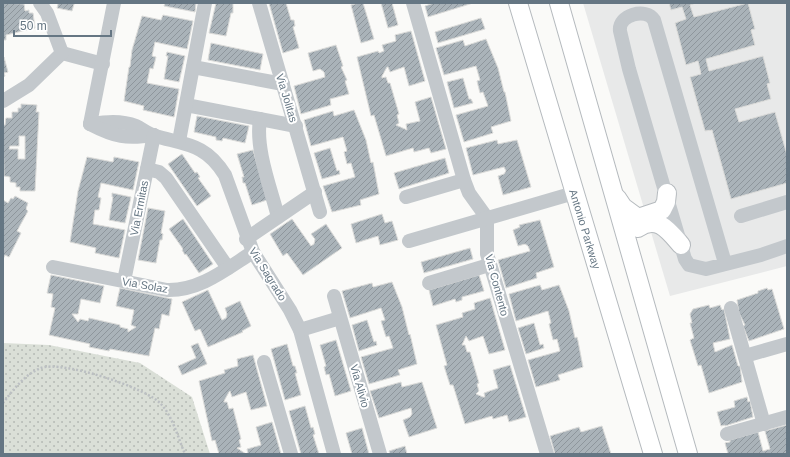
<svg xmlns="http://www.w3.org/2000/svg" width="790" height="457" font-family="Arial,sans-serif">
  <style>
    .built { fill: #e8e9e9 }
    .grass { fill: url(#grass-dots) }
    .building { fill: url(#building-hatch); stroke: #dcdcda; fill-rule: evenodd }
    .lines { fill: none; stroke-linecap: round; stroke-linejoin: round }
    .major-casing { stroke: #b5babe; stroke-width: 20 }
    .path { stroke: #bbbfc2; stroke-width: 2.5; stroke-dasharray: 2 2; stroke-linecap: butt }
    .minor { stroke: #c3c8cc; stroke-width: 14 }
    .major { stroke: #fff; stroke-width: 18 }
    .labels { text-anchor: middle; dominant-baseline: central; stroke-width: 4; stroke-linejoin: round; paint-order: stroke }
    .street-label { font-size: 11px; fill: #657683; stroke: #fff }
  </style>
  <defs>
    <pattern id="grass-dots" width="8" height="8" patternUnits="userSpaceOnUse"><rect width="8" height="8" fill="#dadfd7"/><path d="M2 2h.1M6 6h.1" fill="none" stroke="#b4b9b4" stroke-width="1.8" stroke-linecap="round"/></pattern>
    <pattern id="building-hatch" width="6" height="6" patternUnits="userSpaceOnUse"><rect width="6" height="6" fill="#aab3b9"/><path d="M-1 1l2-2M0 6l6-6M5 7l2-2" fill="none" stroke="#8e969c"/></pattern>
  </defs>
  <rect width="100%" height="100%" fill="#fafaf8"/>
  <path class="built" d="M583,3H787V266L670,296Z"/>
  <path class="grass" d="M3,343L49,345L140,363L192,397L210,454H3Z"/>
  <g class="building">
    <path d="M3,3L24,4L25,11L29,10V13H33L35,28L6,35V40H3Z"/>
    <path d="M55,3H76L74,4L72,11L57,8L58,4Z"/>
    <path d="M165,3H196L195,12L164,6Z"/>
    <path d="M216,3H233V13H231L226,36L209,33Z"/>
    <path d="M269,3H286L291,20H294L295,26L293,27L299,48L283,53Z"/>
    <path d="M359,3H363L374,39L361,43L351,5Z"/>
    <path d="M381,3H392L398,25L388,28Z"/>
    <path d="M434,3H473L428,17L425,6Z"/>
    <path d="M669,3H696L690,5L694,17L748,3L755,29L751,30L755,45L706,59L709,71L763,56L770,83L767,84L771,99L735,109L739,122L775,112L787,155V183L731,199L712,130L705,131L690,77L701,74L698,61L686,65L675,23L686,19L682,7L671,10Z"/>
    <path d="M163,15L193,21L187,49L155,42L152,56L156,57L153,69L150,68L147,83L179,89L174,117L143,110L144,106L124,101L129,67H130L132,50L142,16L161,20Z"/>
    <path d="M481,18L485,29L438,43L435,32Z"/>
    <path d="M411,31L425,81L409,86L404,67L390,72L388,67H387L382,76V78L386,77L388,83H390L399,114L397,115L399,123L396,125L407,130L406,124L420,121L415,102L431,97L446,149L431,153L429,148L414,152L413,148L386,156L374,115L371,116L357,57L378,51L379,53L384,51L382,45L396,41L395,35Z"/>
    <path d="M486,39L498,68L504,92H505L511,121L491,127L493,133L464,142L456,115L488,106L483,92L480,93L477,81L480,80L476,66L444,75L436,48L463,40L465,46Z"/>
    <path d="M211,43L263,54L260,70L208,60Z"/>
    <path d="M336,45L343,66L341,67L347,80L345,81L349,94L330,99L331,105L301,114L294,86L325,77L324,72L320,69L313,71L308,53Z"/>
    <path d="M167,52L185,56L179,82L164,79L168,56H166Z"/>
    <path d="M4,57L8,72L4,73L5,76L3,77Z"/>
    <path d="M463,78L469,99H471L473,103L454,108L447,82Z"/>
    <path d="M21,104L37,105L36,112H39L35,191H20V187H16V183L10,182V177L4,176L3,125H5L6,118H12V112H18V108H21ZM19,136H25V159H18V149H9L10,146H19Z"/>
    <path d="M354,110L366,140L371,163L373,162L379,194L360,200L361,205L332,212L323,186L355,177L351,163L347,164L344,152L347,151L343,137L311,146L304,120L333,111L334,116Z"/>
    <path d="M197,116L249,126L245,143L223,138L222,141L216,140V137L194,132Z"/>
    <path d="M497,140L498,144L517,140L531,187L503,195L498,176L504,174L506,171L504,167L473,175L466,148Z"/>
    <path d="M330,148L337,171L339,170L340,174L322,179L314,153Z"/>
    <path d="M253,150L267,200L252,205L245,183H243L242,177H244L237,154Z"/>
    <path d="M182,154L195,173L197,172L200,177L198,178L211,196L197,206L168,164Z"/>
    <path d="M87,157L113,162L114,157L139,162L133,190L101,183L98,197L101,198L99,210H95L93,224L125,230L119,258L95,253L96,248L70,242L78,191Z"/>
    <path d="M445,158L449,173L399,189L394,173Z"/>
    <path d="M112,193L131,197L125,223L109,220L113,197H112Z"/>
    <path d="M15,196L28,203L26,209L28,211L17,231L21,233L9,257L5,255L3,259V200L8,203L11,198L13,199Z"/>
    <path d="M148,208L165,211L161,233L163,234L162,240H160L156,263L138,260Z"/>
    <path d="M382,214L385,223L392,221L398,240L380,245L378,236L356,243L351,224Z"/>
    <path d="M183,219L213,264L199,273L186,254L185,255L182,250L183,249L169,229Z"/>
    <path d="M292,219L311,246L314,244L315,239L311,234L326,224L342,248L303,275L287,253L283,256L270,234Z"/>
    <path d="M540,220L554,267L536,273L537,278L506,288L498,260L530,251L528,246L525,244L518,246L513,230L520,227L519,225Z"/>
    <path d="M470,248L473,259L424,273L421,262Z"/>
    <path d="M51,275L104,286L100,303L81,299L78,314H72L78,322L80,319L88,321L89,318L120,325V327L128,329V332L136,327L131,325L134,310L116,306L120,288L172,299L169,316L162,314L159,329L155,328L149,356L110,349L109,351L89,347L90,344L49,335L55,308L51,307L53,294L47,293Z"/>
    <path d="M479,275L484,291L462,297V300L456,302L455,299L433,306L429,290Z"/>
    <path d="M392,282L402,307L409,335L410,334L417,364L398,370L400,375L369,384L361,357L393,348L389,336L386,337L381,321L385,320L381,308L350,318L342,291L372,283L373,287Z"/>
    <path d="M540,285L542,290L559,285L569,311L575,338L577,337L578,341L583,367L558,375L560,380L536,387L528,360L560,351L557,339L553,340L549,324L551,323L548,311L516,321L509,294Z"/>
    <path d="M767,288L768,290L772,289L784,329L749,341L743,326L745,325L739,313L737,300L758,293V291Z"/>
    <path d="M208,290L222,320L226,318L227,314L225,308L240,301L251,326L242,331L243,332L208,347L200,329L195,331L182,302Z"/>
    <path d="M490,298L505,350L489,354L483,336L469,341L466,336L462,345H465L467,352H470L479,383L477,384L479,391L476,394L483,397H485L484,393L498,388L493,370L510,365L526,417L509,422L507,415L493,419L492,416L465,424L453,385H450L444,366L447,365L436,325L463,317L462,313L475,309L474,303Z"/>
    <path d="M709,305L710,308L720,305L722,310L724,309L730,339L713,343L715,352L732,345L738,366H740L742,382L709,393L701,365L698,366L690,340L694,338L690,323H692L690,314L693,309Z"/>
    <path d="M367,320L374,342L376,341L377,345L359,351L352,325Z"/>
    <path d="M534,323L540,345L543,344L544,348L526,354L518,328Z"/>
    <path d="M336,340L351,391L335,396L329,374L326,375L324,367L326,366L320,345Z"/>
    <path d="M198,343L207,364L182,375L178,366L196,358L191,346Z"/>
    <path d="M287,344L293,366H295L297,373H295L301,395L285,400L271,349Z"/>
    <path d="M253,355L267,406L251,410L246,392L232,397L230,391L229,392L224,401V402H227L229,409L233,408L241,439L239,440L241,447L237,448L246,454H219L215,440L212,441L199,381L225,373L224,370L238,366L237,359Z"/>
    <path d="M401,382L402,387L422,382L437,428L409,437L403,420L410,417L412,414L411,408L379,418L370,391Z"/>
    <path d="M747,397L748,402L750,401L753,417L725,426V425L721,426L717,412L735,407L734,401Z"/>
    <path d="M305,406L311,428L313,427L315,434L313,435L319,454H301L289,411Z"/>
    <path d="M272,422L281,454H248L247,449L261,445L256,427Z"/>
    <path d="M787,425V454H728L725,443L730,442V440L758,432L763,451L770,449L765,431Z"/>
    <path d="M602,426L611,454H555L550,436L579,427L581,432Z"/>
    <path d="M362,428L369,454H352L346,433Z"/>
    <path d="M405,446L407,454H390L389,451Z"/>
  </g>
  <g class="lines">
    <defs>
      <g id="major">
        <path d="M518,3L653,454"/>
        <path d="M559,3L688,454"/>
        <path d="M617,198L623,207L638,218L662,210L666,202L667,193"/>
        <path d="M638,228C657,214 669,231 681,245"/>
      </g>
    </defs>
    <use href="#major" class="major-casing"/>
    <path class="path" d="M3,403C13,390 25,374 41,368C62,360 147,388 161,404C173,417 178,438 185,454"/>
    <g class="minor">
      <path d="M259,3L320,212"/>
      <path d="M413,3L464,180L469,193L487,218V254L547,454"/>
      <path d="M62,53L103,64"/>
      <path d="M193,67L283,84"/>
      <path d="M3,101L29,85L62,53L47,13L40,3"/>
      <path d="M186,105L296,126"/>
      <path d="M260,119C255,149 271,189 278,217"/>
      <path d="M90,124C105,122 121,120 136,126C142,129 148,134 155,136C187,145 206,144 225,175L253,252L290,310L300,330L334,454"/>
      <path d="M90,124L114,3"/>
      <path d="M90,124C115,137 126,139 154,135"/>
      <path d="M179,141L205,3"/>
      <path d="M147,169L159,172L166,178L228,268"/>
      <path d="M406,197L464,180"/>
      <path d="M741,216L787,202"/>
      <path d="M246,239L315,192"/>
      <path d="M409,241L574,193"/>
      <path d="M725,263L654,20C646,7 618,15 620,31L629,69L685,259L689,265L706,269L761,255L787,246"/>
      <path d="M53,267L167,290C200,291 226,269 253,252"/>
      <path d="M124,281L154,135"/>
      <path d="M429,283L489,265"/>
      <path d="M334,296L380,454"/>
      <path d="M731,308L764,424"/>
      <path d="M300,330L340,318"/>
      <path d="M745,356L787,344"/>
      <path d="M264,362L291,454"/>
      <path d="M727,434L787,417"/>
    </g>
    <use href="#major" class="major"/>
  </g>
  <g class="labels">
    <g class="street-label">
      <text transform="translate(287 98) rotate(73)">Via Jolitas</text>
      <text transform="translate(139 208) rotate(-79)">Via Ermitas</text>
      <text transform="translate(585 229) rotate(73)">Antonio Parkway</text>
      <text transform="translate(268 274) rotate(58)">Via Sagrado</text>
      <text transform="translate(145 285) rotate(10)">Via Solaz</text>
      <text transform="translate(497 285) rotate(75)">Via Contento</text>
      <text transform="translate(360 386) rotate(74)">Via Alivio</text>
    </g>
  </g>
  <rect width="790" height="457" fill="none" stroke="#657683" stroke-width="8"/>
  <path d="M14 30v6h97v-6" fill="none" stroke="#657683" stroke-width="2"/>
  <text x="20" y="30" font-size="12" fill="#657683" stroke="#ffffff" stroke-width="3" paint-order="stroke">50 m</text>
</svg>
